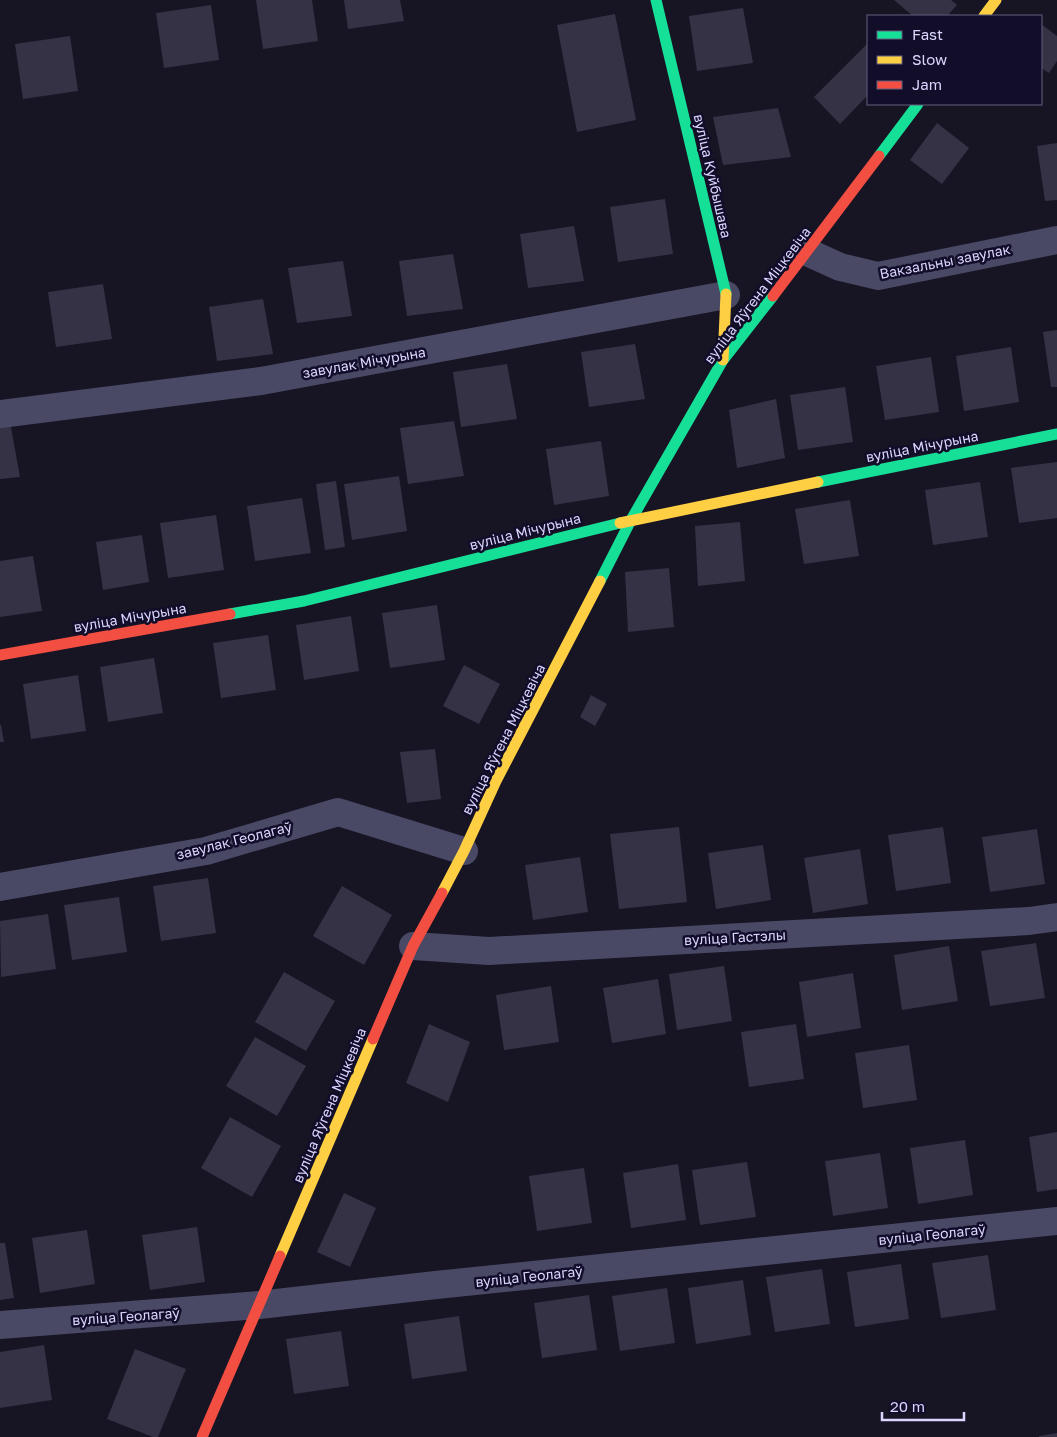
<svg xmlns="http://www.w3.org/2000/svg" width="1057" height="1437" font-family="'Golos Text',sans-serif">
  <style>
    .building { fill: #353246 }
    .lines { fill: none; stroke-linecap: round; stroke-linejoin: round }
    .street { stroke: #494965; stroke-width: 28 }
    .fast { stroke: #16e098; stroke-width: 11 }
    .slow { stroke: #ffcf43; stroke-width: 11 }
    .jam { stroke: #f24e42; stroke-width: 11 }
    .labels { text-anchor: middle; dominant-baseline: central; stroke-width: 5; stroke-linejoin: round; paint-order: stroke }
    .street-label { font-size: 14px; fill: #dbd6ff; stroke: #120e2a }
  </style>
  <rect width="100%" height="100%" fill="#171424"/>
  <g class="building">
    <path d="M256,0H312L318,41L263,49Z"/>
    <path d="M344,0H400L404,21L348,29Z"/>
    <path d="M894,0H951L957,5L947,16H913Z"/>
    <path d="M211,5L219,60L164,68L156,13Z"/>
    <path d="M743,8L753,63L697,71L689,16Z"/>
    <path d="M615,14L636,120L577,132L557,25Z"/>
    <path d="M1041,24L1057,36V61L1049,73L1041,68Z"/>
    <path d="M70,36L78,91L23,99L15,44Z"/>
    <path d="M868,43V95L840,124L814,97Z"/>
    <path d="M778,108L791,157L723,165L713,117Z"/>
    <path d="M937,123L969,148L942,184L910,160Z"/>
    <path d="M1057,143V200L1045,201L1037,146Z"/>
    <path d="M665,199L673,254L618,262L610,207Z"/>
    <path d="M574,226L584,281L528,288L520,234Z"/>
    <path d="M453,254L463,309L407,316L399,261Z"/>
    <path d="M343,261L352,316L297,323L288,268Z"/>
    <path d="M103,284L112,339L56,347L48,292Z"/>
    <path d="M263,299L273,354L217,361L209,307Z"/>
    <path d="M1057,330V387H1051L1043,332Z"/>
    <path d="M635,344L645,399L589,407L581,352Z"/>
    <path d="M1011,347L1019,402L964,411L956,356Z"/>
    <path d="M931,357L939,412L885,420L876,366Z"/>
    <path d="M507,364L517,419L461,427L453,372Z"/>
    <path d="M845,387L853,442L798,450L790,395Z"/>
    <path d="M776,399L785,458L737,468L729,410Z"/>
    <path d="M454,421L464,476L408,484L400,428Z"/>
    <path d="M10,422L20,477L0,479V423Z"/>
    <path d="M601,441L609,496L554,505L546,449Z"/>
    <path d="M1057,462V518L1019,523L1011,468Z"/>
    <path d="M399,476L407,531L352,540L344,484Z"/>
    <path d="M336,481L345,547L325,550L316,484Z"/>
    <path d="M980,482L988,537L933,545L925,490Z"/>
    <path d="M302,498L311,553L255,561L247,506Z"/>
    <path d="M850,500L859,556L804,564L795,509Z"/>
    <path d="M216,515L224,570L168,578L160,523Z"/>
    <path d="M740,522L745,581L698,586L695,526Z"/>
    <path d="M142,535L149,582L103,590L96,542Z"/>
    <path d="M33,556L42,611L0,617V561Z"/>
    <path d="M669,568L674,627L628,632L625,572Z"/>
    <path d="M437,605L445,660L390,668L382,613Z"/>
    <path d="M351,616L359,671L304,680L296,625Z"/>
    <path d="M268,635L276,690L221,698L213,643Z"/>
    <path d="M154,658L163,713L108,722L100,667Z"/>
    <path d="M464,665L500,684L479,724L443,706Z"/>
    <path d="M78,675L86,731L31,739L23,684Z"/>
    <path d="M591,695L607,704L595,726L580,717Z"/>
    <path d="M0,725H1L4,742H0Z"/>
    <path d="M435,749L441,799L407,803L400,752Z"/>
    <path d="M679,827L687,902L619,909L610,834Z"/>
    <path d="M943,827L951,883L896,891L888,835Z"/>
    <path d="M1037,829L1045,884L990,892L982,837Z"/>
    <path d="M763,845L771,900L716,909L708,853Z"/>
    <path d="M860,849L868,904L813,913L804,858Z"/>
    <path d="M580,857L588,912L533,920L525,865Z"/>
    <path d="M208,878L216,933L161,941L153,886Z"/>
    <path d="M342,886L392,915L364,965L313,936Z"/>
    <path d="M119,897L127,952L72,960L64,905Z"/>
    <path d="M48,914L56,969L1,977L0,921Z"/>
    <path d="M1036,943L1045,998L990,1006L981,951Z"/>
    <path d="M949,946L958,1001L902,1010L894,955Z"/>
    <path d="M724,966L732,1021L677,1030L669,974Z"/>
    <path d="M284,972L335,1001L306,1051L255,1022Z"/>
    <path d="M853,973L861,1028L807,1037L799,982Z"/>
    <path d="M658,979L666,1034L612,1043L603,988Z"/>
    <path d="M551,986L559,1042L504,1050L496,995Z"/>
    <path d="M429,1024L470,1042L448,1102L406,1083Z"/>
    <path d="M796,1024L804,1079L749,1087L741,1032Z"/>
    <path d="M255,1037L306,1066L277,1116L226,1086Z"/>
    <path d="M909,1045L917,1100L863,1108L855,1053Z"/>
    <path d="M230,1117L281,1146L252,1197L201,1168Z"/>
    <path d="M1057,1132V1189L1037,1192L1029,1137Z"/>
    <path d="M965,1140L973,1195L918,1204L910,1148Z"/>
    <path d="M880,1153L888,1208L833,1216L825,1161Z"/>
    <path d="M747,1162L756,1217L700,1225L692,1170Z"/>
    <path d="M678,1164L686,1220L631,1228L623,1173Z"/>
    <path d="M584,1168L592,1223L537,1231L529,1176Z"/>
    <path d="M344,1193L376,1208L350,1267L317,1252Z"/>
    <path d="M197,1227L205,1282L150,1290L142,1235Z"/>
    <path d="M87,1230L95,1284L40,1293L32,1238Z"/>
    <path d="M0,1243H5L14,1298L0,1300Z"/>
    <path d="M988,1255L996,1310L941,1318L932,1263Z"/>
    <path d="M901,1264L909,1319L855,1327L847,1272Z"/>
    <path d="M822,1269L830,1324L775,1332L766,1277Z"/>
    <path d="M743,1280L751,1335L696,1344L688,1288Z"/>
    <path d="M667,1288L675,1343L620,1351L612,1296Z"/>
    <path d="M589,1295L597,1350L542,1358L534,1303Z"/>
    <path d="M459,1316L467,1371L412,1379L404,1324Z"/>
    <path d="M341,1331L349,1386L294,1394L286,1339Z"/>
    <path d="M44,1345L52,1400L0,1408V1352Z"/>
    <path d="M135,1349L186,1369L158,1437H153L107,1419Z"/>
    <path d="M1057,1433V1437H1039V1436Z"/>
  </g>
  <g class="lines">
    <g class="street">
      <path d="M807,252L840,267L878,276L1057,240"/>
      <path d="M0,414L261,381L726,295"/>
      <path d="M0,887L206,851L338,812L464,851"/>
      <path d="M413,946L489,951L1029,921L1057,917"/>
      <path d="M0,1325L259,1305L436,1285L1057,1221"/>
    </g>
    <g class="fast">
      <path d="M656,0L726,294"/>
      <path d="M879,156L918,104"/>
      <path d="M818,482L1057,434"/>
      <path d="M600,581L631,520L723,360L773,296"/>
      <path d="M230,614L304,601L620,523"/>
    </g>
    <g class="slow">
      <path d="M984,16L996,0"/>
      <path d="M723,360L726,294"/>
      <path d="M620,523L818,482"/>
      <path d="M442,893L464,851L496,781L600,581"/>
      <path d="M280,1256L373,1039"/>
    </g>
    <g class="jam">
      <path d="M773,296L879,156"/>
      <path d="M0,655L230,614"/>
      <path d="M373,1039L413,946L442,893"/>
      <path d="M202,1437L280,1256"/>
    </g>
  </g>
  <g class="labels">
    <g class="street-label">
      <text transform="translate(713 176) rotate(77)">вуліца Куйбышава</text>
      <text transform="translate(945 261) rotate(-11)">Вакзальны завулак</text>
      <text transform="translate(757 295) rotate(-53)">вуліца Яўгена Міцкевіча</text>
      <text transform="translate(364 362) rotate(-10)">завулак Мічурына</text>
      <text transform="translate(922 446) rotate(-11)">вуліца Мічурына</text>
      <text transform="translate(525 531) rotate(-14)">вуліца Мічурына</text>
      <text transform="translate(130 617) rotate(-10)">вуліца Мічурына</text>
      <text transform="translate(503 739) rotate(-63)">вуліца Яўгена Міцкевіча</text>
      <text transform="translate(234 840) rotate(-14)">завулак Геолагаў</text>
      <text transform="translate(735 937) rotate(-3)">вуліца Гастэлы</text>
      <text transform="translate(329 1105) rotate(-67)">вуліца Яўгена Міцкевіча</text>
      <text transform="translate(932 1234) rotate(-6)">вуліца Геолагаў</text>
      <text transform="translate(529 1276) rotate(-6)">вуліца Геолагаў</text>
      <text transform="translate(126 1316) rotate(-4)">вуліца Геолагаў</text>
    </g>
  </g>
  <rect x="867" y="15" width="175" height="90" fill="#120e2a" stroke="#625e7f"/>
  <rect x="877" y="31" width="25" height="8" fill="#16e098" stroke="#625e7f"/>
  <text x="912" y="40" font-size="15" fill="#dbd6ff">Fast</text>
  <rect x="877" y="56" width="25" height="8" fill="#ffcf43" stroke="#625e7f"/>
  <text x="912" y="65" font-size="15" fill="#dbd6ff">Slow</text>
  <rect x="877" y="81" width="25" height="8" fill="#f24e42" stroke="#625e7f"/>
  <text x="912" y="90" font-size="15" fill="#dbd6ff">Jam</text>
  <path d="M882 1412v8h82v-8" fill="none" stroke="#dbd6ff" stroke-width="2.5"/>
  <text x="890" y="1412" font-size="15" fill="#dbd6ff" stroke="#120e2a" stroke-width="4" paint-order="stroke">20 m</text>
</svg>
